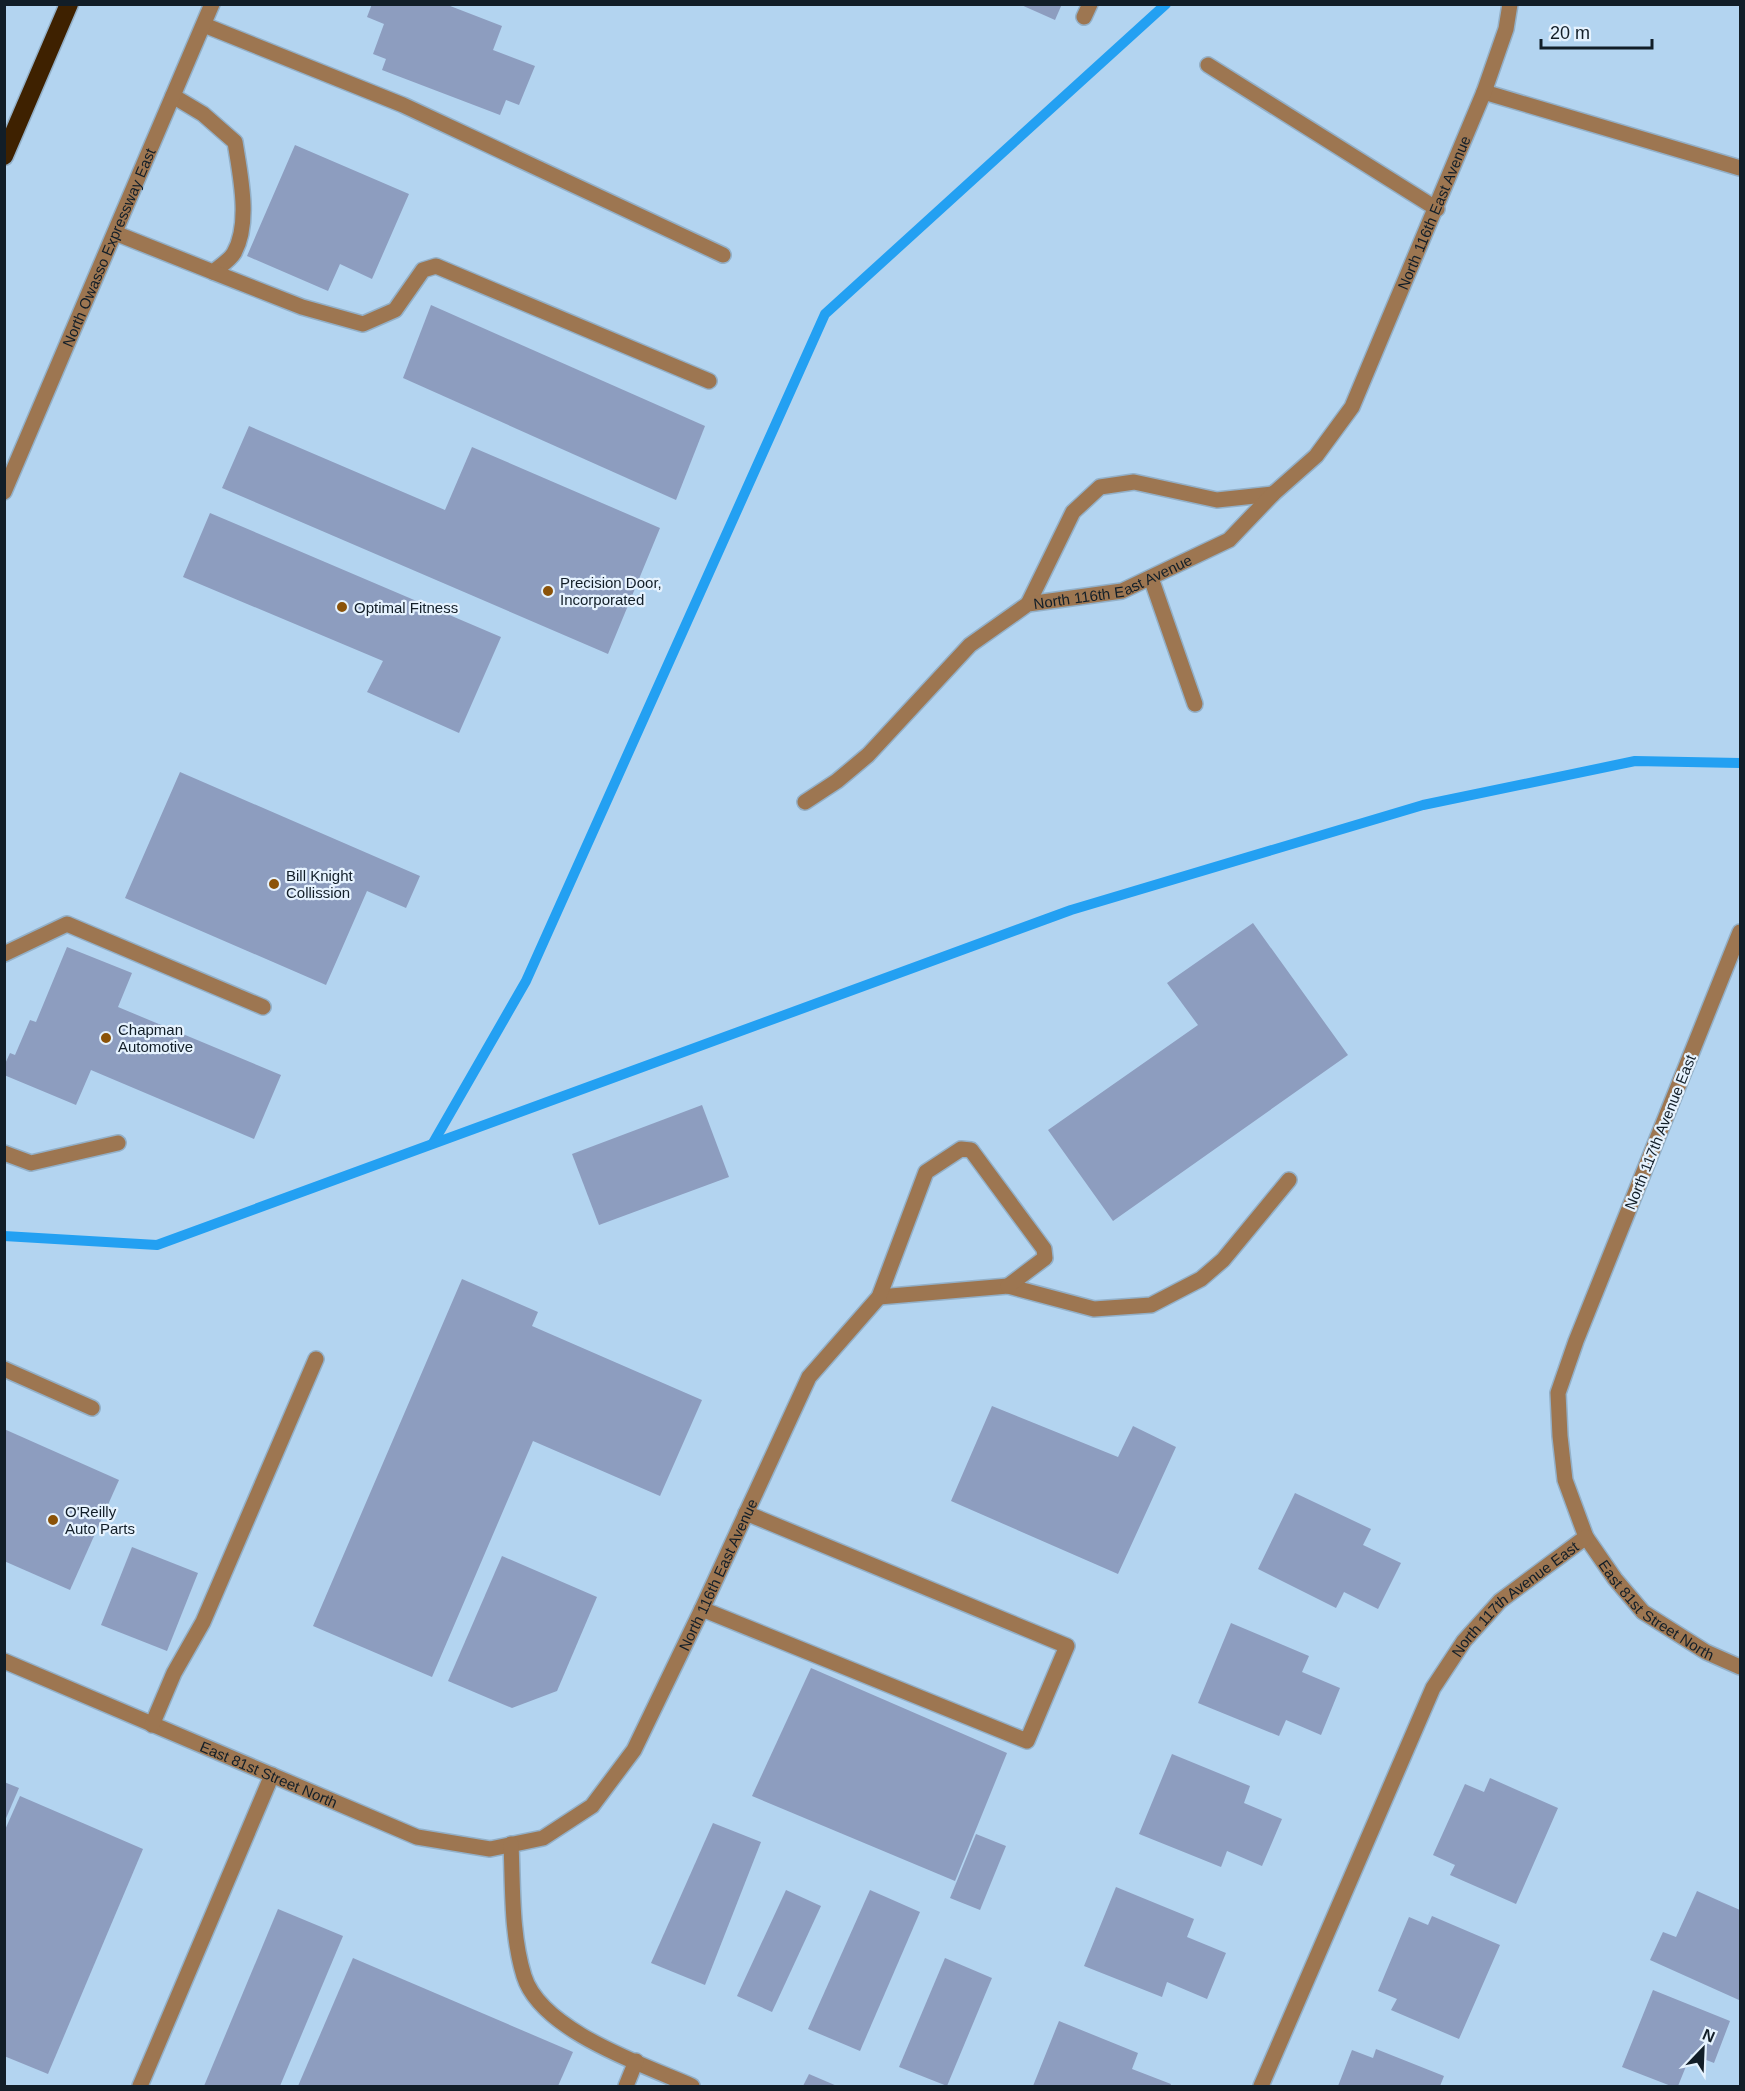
<svg xmlns="http://www.w3.org/2000/svg" width="1745" height="2091" font-family="Arial,sans-serif">
  <style>
    .lines { fill: none; stroke-linecap: round; stroke-linejoin: round }
    .stream { stroke: #23a0f2; stroke-width: 10 }
    .building { fill: #8d9dbf }
    .minor-casing { stroke: #93b0c8; stroke-width: 18 }
    .highway-casing { stroke: #93b0c8; stroke-width: 21 }
    .minor { stroke: #9d7651; stroke-width: 15 }
    .highway { stroke: #3e2100; stroke-width: 18 }
    .poi-dot { fill: #8b5309; stroke: #e5f2fe; stroke-width: 2 }
    .labels { text-anchor: middle; dominant-baseline: central; stroke-width: 4.5; stroke-linejoin: round; paint-order: stroke }
    .street-label { font-size: 15px; fill: #121e28; stroke: #e5f2fe }
    .poi-label { font-size: 15px; fill: #121e28; stroke: #e5f2fe; text-anchor: start }
  </style>
  <rect width="100%" height="100%" fill="#b3d4f0"/>
  <g class="lines">
    <g class="stream">
      <path d="M433,1143L526,981L825,314L1166,4"/>
      <path d="M4,1236L157,1245L1071,910L1423,805L1635,761L1740,763"/>
    </g>
  </g>
  <g class="building">
    <path d="M372,4H445L502,26L493,50L535,66L519,105L506,100L500,115L382,70L386,59L373,54L384,24L367,17Z"/>
    <path d="M1019,4H1062L1055,20Z"/>
    <path d="M295,145L409,194L372,279L340,264L328,291L247,256Z"/>
    <path d="M431,305L705,426L676,500L403,378Z"/>
    <path d="M249,426L445,510L472,447L660,528L608,654L222,488Z"/>
    <path d="M210,513L501,637L459,733L367,692L383,661L183,577Z"/>
    <path d="M180,772L420,876L406,908L367,891L326,985L125,898Z"/>
    <path d="M1253,923L1348,1055L1113,1221L1048,1130L1198,1025L1167,983Z"/>
    <path d="M67,947L132,973L118,1007L281,1075L254,1139L91,1070L76,1105L4,1075V1066L10,1053L15,1055L30,1020L36,1022Z"/>
    <path d="M702,1105L729,1177L599,1225L572,1154Z"/>
    <path d="M462,1279L538,1312L532,1326L702,1400L660,1496L533,1441L432,1677L313,1626Z"/>
    <path d="M992,1406L1118,1457L1133,1426L1176,1447L1118,1574L951,1501Z"/>
    <path d="M4,1429L119,1480L70,1590L4,1561Z"/>
    <path d="M1295,1493L1371,1529L1363,1545L1401,1563L1378,1609L1344,1592L1336,1608L1258,1569Z"/>
    <path d="M132,1547L198,1573L167,1651L101,1625Z"/>
    <path d="M502,1556L597,1597L557,1691L512,1708L448,1681Z"/>
    <path d="M1231,1623L1309,1656L1302,1672L1340,1688L1321,1735L1286,1720L1279,1736L1198,1703Z"/>
    <path d="M811,1668L1007,1753L955,1881L752,1796Z"/>
    <path d="M1172,1754L1250,1786L1244,1803L1282,1819L1262,1866L1227,1851L1221,1867L1139,1834Z"/>
    <path d="M1490,1778L1558,1808L1516,1904L1450,1875L1455,1865L1433,1855L1465,1784L1484,1792Z"/>
    <path d="M4,1782L19,1788L4,1823Z"/>
    <path d="M20,1796L143,1849L48,2074L4,2056V1832Z"/>
    <path d="M713,1823L761,1842L705,1985L651,1963Z"/>
    <path d="M976,1834L1006,1846L980,1910L950,1898Z"/>
    <path d="M1116,1887L1194,1919L1187,1937L1226,1953L1207,1999L1167,1982L1162,1997L1084,1966Z"/>
    <path d="M786,1890L821,1906L772,2012L737,1996Z"/>
    <path d="M870,1890L920,1912L860,2051L808,2029Z"/>
    <path d="M1697,1891L1740,1910L1739,2000L1650,1960L1663,1932L1676,1937Z"/>
    <path d="M278,1909L343,1936L280,2086H204Z"/>
    <path d="M1432,1916L1500,1945L1459,2039L1391,2010L1397,1999L1378,1991L1409,1917L1428,1925Z"/>
    <path d="M353,1958L573,2052L558,2086H298Z"/>
    <path d="M945,1958L992,1978L947,2086L899,2067Z"/>
    <path d="M1653,1990L1730,2021L1714,2063L1691,2054L1678,2086H1671L1622,2067Z"/>
    <path d="M1059,2021L1138,2053L1132,2069L1171,2084L1170,2086H1033Z"/>
    <path d="M1376,2049L1444,2076L1440,2086H1338L1352,2050L1373,2058Z"/>
    <path d="M809,2074L837,2086H803Z"/>
  </g>
  <g class="lines">
    <defs>
      <g id="minor">
        <path d="M1084,17L1090,4"/>
        <path d="M204,25L403,105L723,255"/>
        <path d="M1208,65L1437,209"/>
        <path d="M1484,92L1740,168"/>
        <path d="M115,233L213,272C219,267 230,260 234,253C251,223 240,174 235,142L203,114L173,96"/>
        <path d="M213,272L302,307L363,324L395,310L423,270L436,266L709,381"/>
        <path id="s1" d="M4,492L212,4"/>
        <path d="M1151,578L1195,704"/>
        <path d="M1028,604L1073,512L1100,487L1134,482L1217,500L1273,494"/>
        <path id="s2" d="M805,802L837,781L868,755L970,645L1028,604L1122,591L1229,540L1273,494L1316,456L1352,407L1484,92L1506,29L1510,4"/>
        <path id="s3" d="M1740,932L1576,1341L1558,1393L1560,1436L1565,1480L1586,1537L1615,1579L1643,1612L1706,1652L1740,1667"/>
        <path d="M4,954L67,924L263,1007"/>
        <path d="M4,1153L31,1163L118,1143"/>
        <path d="M879,1297L1008,1286L1094,1309L1151,1305L1201,1279L1223,1260L1289,1180"/>
        <path d="M4,1369L92,1408"/>
        <path d="M702,1609L1027,1741L1067,1646L746,1513"/>
        <path id="s4" d="M4,1661L417,1837L490,1849L543,1838L592,1806L634,1750L702,1609L809,1377L879,1297L926,1172L961,1149L971,1150L1044,1249L1045,1258L1008,1286"/>
        <path d="M152,1725L174,1673L203,1622L316,1359"/>
        <path d="M511,1844C513,1888 511,1934 524,1976C541,2031 644,2065 692,2086"/>
        <path d="M140,2086L272,1775"/>
        <path d="M626,2086L636,2061"/>
        <path id="s5" d="M1261,2086L1433,1688L1464,1641L1500,1601L1586,1537"/>
      </g>
      <path id="highway" d="M4,156L69,4"/>
    </defs>
    <use href="#minor" class="minor-casing"/>
    <use href="#highway" class="highway-casing"/>
    <use href="#minor" class="minor"/>
    <use href="#highway" class="highway"/>
  </g>
  <g class="poi-dot">
    <circle cx="548" cy="591" r="6"/>
    <circle cx="342" cy="607" r="6"/>
    <circle cx="274" cy="884" r="6"/>
    <circle cx="106" cy="1038" r="6"/>
    <circle cx="53" cy="1520" r="6"/>
  </g>
  <g class="labels">
    <g class="street-label">
      <text stroke="none"><textPath href="#s2" startOffset="906">North 116th East Avenue</textPath></text>
      <text stroke="none"><textPath href="#s1" startOffset="266">North Owasso Expressway East</textPath></text>
      <text stroke="none"><textPath href="#s2" startOffset="388">North 116th East Avenue</textPath></text>
      <text transform="translate(1660 1132) rotate(-68)">North 117th Avenue East</text>
      <text stroke="none"><textPath href="#s4" startOffset="900">North 116th East Avenue</textPath></text>
      <text stroke="none"><textPath href="#s5" startOffset="556">North 117th Avenue East</textPath></text>
      <text stroke="none"><textPath href="#s3" startOffset="747">East 81st Street North</textPath></text>
      <text stroke="none"><textPath href="#s4" startOffset="288">East 81st Street North</textPath></text>
    </g>
    <g class="poi-label">
      <text x="560" y="582">Precision Door,<tspan x="560" dy="17">Incorporated</tspan></text>
      <text x="354" y="607">Optimal Fitness</text>
      <text x="286" y="875">Bill Knight<tspan x="286" dy="17">Collission</tspan></text>
      <text x="118" y="1029">Chapman<tspan x="118" dy="17">Automotive</tspan></text>
      <text x="65" y="1511">O'Reilly<tspan x="65" dy="17">Auto Parts</tspan></text>
    </g>
  </g>
  <rect width="1745" height="2091" fill="none" stroke="#121e28" stroke-width="12"/>
  <g transform="translate(1703 2049) rotate(23)" stroke="#e5f2fe" stroke-width="4.5" paint-order="stroke">
  <path d="M0-4.5L10 22L0 15L-10 22Z" fill="#121e28"/>
  <text y="-9" font-size="16" font-weight="bold" text-anchor="middle" fill="#121e28">N</text>
  </g>
  <path d="M1541 39v9h111v-9" fill="none" stroke="#121e28" stroke-width="3"/>
  <text x="1550" y="39" font-size="18" fill="#121e28" stroke="#e5f2fe" stroke-width="4.5" paint-order="stroke">20 m</text>
</svg>
